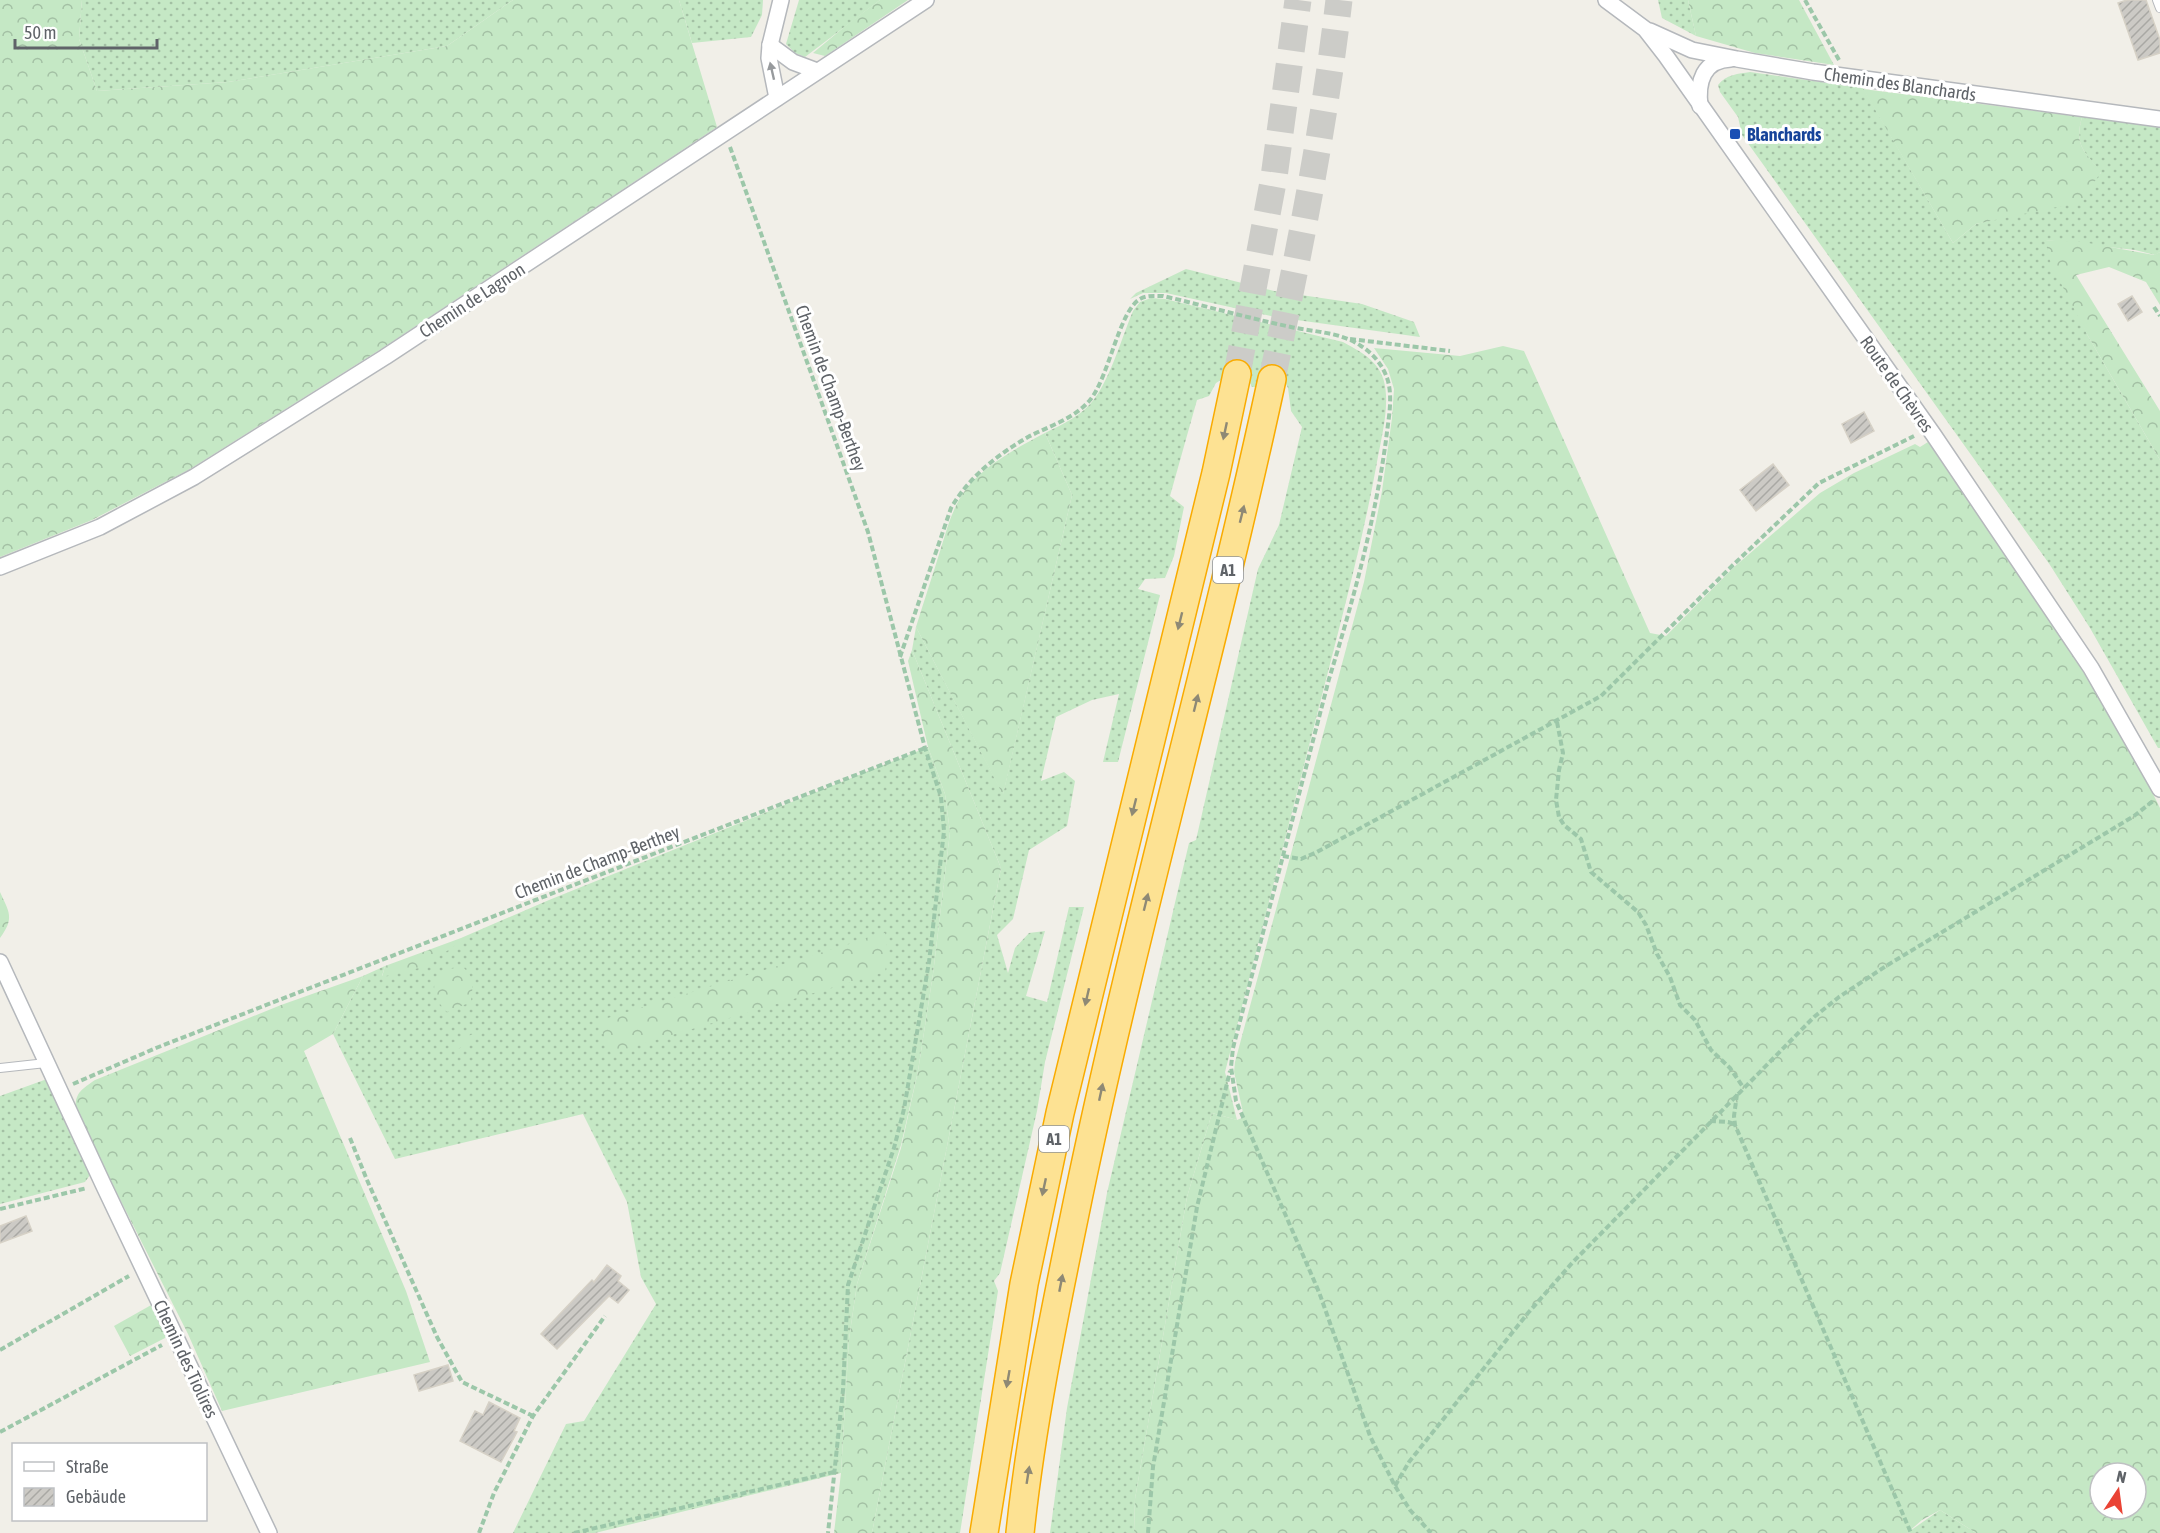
<svg xmlns="http://www.w3.org/2000/svg" width="2160" height="1533" font-family="'Asap Condensed',sans-serif">
  <style>
    .grass { fill: url(#grass-dots) }
    .forest { fill: url(#forest-crowns); fill-rule: evenodd }
    .building { fill: url(#building-hatch); stroke: #d6d1c6; stroke-width: 1.5 }
    .lines { fill: none; stroke-linecap: round; stroke-linejoin: round }
    .motorway-tunnel { stroke: #ccccc8; stroke-width: 27; stroke-dasharray: 27 14; stroke-linecap: butt }
    .service-casing { stroke: #b5b8bc; stroke-width: 10 }
    .minor-casing { stroke: #b5b8bc; stroke-width: 18 }
    .motorway-casing { stroke: #f9ab00; stroke-width: 30 }
    .path { stroke: #9cc7a9; stroke-width: 4; stroke-dasharray: 6 3; stroke-linecap: butt }
    .service { stroke: #fff; stroke-width: 8 }
    .minor { stroke: #fff; stroke-width: 15 }
    .motorway { stroke: #fde293; stroke-width: 27 }
    .oneway { fill: #979a9d }
    .oneway2 { fill: #8e8975 }
    .transit-dot { fill: #1a4fb4; stroke: #fff; stroke-width: 2 }
    .labels { text-anchor: middle; dominant-baseline: central; stroke-width: 6; stroke-linejoin: round; paint-order: stroke }
    .shield { fill: #fff; stroke: #8f9295; stroke-width: 1.5 }
    .shield-label { font-size: 16px; font-weight: bold; fill: #5f6368 }
    .street-label { font-size: 18px; fill: #5f6368; stroke: #fff }
    .transit-label { font-size: 18px; font-weight: bold; fill: #164399; stroke: #fff; text-anchor: start }
  </style>
  <defs>
    <pattern id="grass-dots" width="8" height="8" patternUnits="userSpaceOnUse" patternTransform="scale(1.5)"><rect width="8" height="8" fill="#c5e8c5"/><path d="M2 2h.1M6 6h.1" fill="none" stroke="#a3c0a4" stroke-width="1.8" stroke-linecap="round"/></pattern>
    <pattern id="forest-crowns" width="20" height="18" patternUnits="userSpaceOnUse" patternTransform="scale(1.5)"><rect width="20" height="18" fill="#c5e8c5"/><path d="M2 6a3 3 0 1 1 6 0M12 15a3 3 0 1 1 6 0" fill="none" stroke="#a3c0a4"/></pattern>
    <pattern id="building-hatch" width="6" height="6" patternUnits="userSpaceOnUse" patternTransform="scale(1.5)"><rect width="6" height="6" fill="#cccac5"/><path d="M-1 1l2-2M0 6l6-6M5 7l2-2" fill="none" stroke="#a9a8a4"/></pattern>
  </defs>
  <rect width="100%" height="100%" fill="#f1efe8"/>
  <g class="grass">
    <path d="M82,0H513L447,46L228,82L97,91L79,39Z"/>
    <path d="M679,0H763L762,15L751,37L692,43Z"/>
    <path d="M799,0H880L805,57L795,53L786,44Z"/>
    <path d="M1658,0H1688L1696,36L1662,18Z"/>
    <path d="M1750,72L1863,88L1953,243L1976,224L2004,217L2101,173C2084,150 2074,146 2082,117L2160,126V252L2155,255L2135,250L2046,240L2088,336L2160,460V748H2158L2090,628L2050,565L1742,135L1738,117L1720,92L1718,85C1727,74 1738,74 1750,72Z"/>
    <path d="M1186,269L1274,291L1362,304L1414,322L1420,337L1275,317L1166,293H1143L1130,299L1136,293Z"/>
    <path d="M1151,298L1165,299L1343,342C1367,355 1385,365 1386,395C1387,417 1381,440 1377,462C1367,518 1353,574 1339,629C1301,777 1263,925 1225,1072L1237,1120L1212,1113L1187,1197L1135,1499L1134,1533H1050L1067,1408L1107,1193L1189,843L1196,840L1258,569L1279,525L1302,427L1291,411L1288,388L1284,380L1259,387H1252L1249,381L1229,375L1216,383L1209,396L1197,400L1170,496L1184,507L1174,556L1165,578L1145,579L1138,589L1160,595L1118,762H1103L1119,694L1092,700L1056,717L1041,781L1064,772L1075,781L1067,826L1029,850L1013,919L997,935L1008,973L1015,948L1029,933L1045,931L1026,996L1047,1002L1069,907H1084L1045,1062L1037,1111L1000,1273L994,1281L998,1291L960,1533H872L1001,868L912,650L916,627L1003,794L1072,495L1045,433C1063,424 1083,415 1095,398C1111,376 1122,337 1133,311L1140,302Z"/>
    <path d="M928,747L945,794L950,832L933,974L918,1071L901,1145L857,1284L849,1339L841,1473L595,1533H513L566,1424L584,1421L656,1304L641,1277L627,1202L583,1114L395,1159L333,1034L363,976L385,966L382,976L461,941V938L549,900Z"/>
    <path d="M47,1079L90,1175L85,1182L0,1204V1096Z"/>
    <path d="M1940,1510L1976,1533H1907Z"/>
  </g>
  <g class="forest">
    <path d="M0,0H82L79,39L97,91L228,82L447,46L513,0H679L717,127L381,349L190,469L92,520L0,557Z"/>
    <path d="M880,0H908L825,56L813,53L849,23Z"/>
    <path d="M1688,0H1799L1834,65L1755,53L1696,36Z"/>
    <path d="M1863,89L2082,117C2074,146 2084,150 2101,172L2081,202L1976,224L1953,243Z"/>
    <path d="M2045,240L2083,242L2154,255L2160,252V305L2146,282L2109,267L2076,275L2160,411V460L2088,336L2051,264Z"/>
    <path d="M1503,346L1524,351L1650,633L1666,636L1734,567L1820,493L1854,473L1915,444L1920,447L1928,442C2008,561 2097,678 2160,808V1533H1976L1940,1510L1922,1520L1907,1533H1134L1135,1499L1187,1197L1212,1113L1237,1120L1244,1117L1234,1072L1235,1062L1364,582L1382,491L1392,418L1394,389L1388,369L1374,348L1460,356ZM2100,1473H2136V1509H2100Z"/>
    <path d="M1045,433L1072,495L1003,795L916,627C924,601 933,574 941,548C947,529 952,509 964,492C981,467 1018,447 1045,433Z"/>
    <path d="M912,650L1001,868L872,1533H834L841,1473L849,1339L857,1284L901,1148L918,1071L933,974L950,832L945,794L928,747L908,661Z"/>
    <path d="M0,892C9,912 15,918 0,938Z"/>
    <path d="M885,933L888,953L885,972L611,1053L598,1021Z"/>
    <path d="M461,938L462,941L423,967L382,977L385,966Z"/>
    <path d="M462,966C475,978 473,985 471,1002L447,1012C425,990 432,972 462,966Z"/>
    <path d="M363,976L333,1034L304,1051L406,1291L430,1362L222,1411L188,1334L76,1112C74,1093 81,1090 95,1080L281,1005Z"/>
    <path d="M473,1034L475,1038L455,1051L452,1043Z"/>
    <path d="M153,1304L167,1337L130,1356L114,1326Z"/>
  </g>
  <g class="building">
    <path d="M2127,0H2146L2160,40V53L2138,60L2118,3Z"/>
    <path d="M2132,296L2142,312L2128,321L2118,304Z"/>
    <path d="M1864,412L1874,431L1851,443L1842,424Z"/>
    <path d="M1773,464L1789,485L1756,511L1740,490Z"/>
    <path d="M26,1216L32,1231L0,1243V1226Z"/>
    <path d="M607,1265L621,1276L618,1281L629,1290L618,1303L609,1296L557,1349L541,1334L592,1280L594,1282Z"/>
    <path d="M448,1365L453,1381L419,1391L414,1375Z"/>
    <path d="M489,1402L520,1418L514,1431L517,1432L501,1462L460,1441L475,1411L483,1415Z"/>
  </g>
  <g class="lines">
    <g class="motorway-tunnel">
      <path d="M1237,374L1274,177L1298,0"/>
      <path d="M1272,379C1299,253 1324,128 1339,0"/>
    </g>
    <defs>
      <g id="service">
        <path d="M2157,0L2160,8"/>
        <path d="M0,1068L46,1063"/>
      </g>
      <g id="minor">
        <path d="M1606,0L1645,29L1666,56L1933,434L2091,668L2160,789"/>
        <path d="M1650,31L1692,50L1737,59L1813,72L2160,119"/>
        <path d="M770,45L793,62L817,71"/>
        <path d="M777,98L769,58L770,45L781,0"/>
        <path d="M1700,106C1697,82 1703,60 1731,59"/>
        <path d="M0,567L100,527L194,477L385,357L926,0"/>
        <path d="M0,962L103,1184L269,1533"/>
      </g>
      <g id="motorway">
        <path d="M984,1533L1024,1284L1060,1113L1216,473L1237,374"/>
        <path d="M1020,1533C1032,1419 1056,1306 1079,1194C1136,921 1213,652 1272,379"/>
      </g>
    </defs>
    <use href="#service" class="service-casing"/>
    <use href="#minor" class="minor-casing"/>
    <use href="#motorway" class="motorway-casing"/>
    <g class="path">
      <path d="M1805,0L1839,60"/>
      <path d="M730,147L868,532L925,748L941,797L944,831L929,962L904,1109L894,1148L848,1285L843,1390L828,1533"/>
      <path d="M2154,307L2160,316"/>
      <path d="M1350,339L1450,351"/>
      <path d="M900,657L951,508C969,477 997,455 1028,437C1049,426 1074,419 1090,400C1109,377 1119,311 1140,299C1147,295 1155,296 1163,296C1206,306 1248,318 1291,327C1314,332 1341,332 1361,346C1374,354 1384,367 1388,381C1393,400 1388,421 1386,440C1375,521 1353,601 1329,679L1233,1048L1231,1067L1236,1101L1319,1292L1370,1436L1395,1486L1410,1510L1431,1533"/>
      <path d="M1557,722L1563,753L1559,770L1556,800L1559,817L1564,825L1581,839L1591,872L1638,912L1646,925L1657,954L1670,977L1680,1005L1695,1020L1711,1050L1730,1068L1743,1087"/>
      <path d="M1283,856L1301,859L1317,852L1601,696L1732,566L1819,483L1914,436"/>
      <path d="M73,1084L156,1048L925,748"/>
      <path d="M1737,1094L1734,1116L1735,1125L1911,1533"/>
      <path d="M1710,1121L1728,1122L1734,1124"/>
      <path d="M350,1138L367,1180L437,1337L462,1382L533,1416"/>
      <path d="M0,1209L87,1188"/>
      <path d="M0,1350L129,1276"/>
      <path d="M0,1432L162,1345"/>
      <path d="M1395,1486L1409,1462L1528,1313L1572,1263L1814,1017L1839,997L1886,966L2134,816L2153,801"/>
      <path d="M479,1533L494,1493L533,1416L605,1316"/>
      <path d="M574,1533L834,1472"/>
      <path d="M1148,1533L1153,1467L1197,1207L1230,1071"/>
    </g>
    <use href="#service" class="service"/>
    <use href="#minor" class="minor"/>
    <use href="#motorway" class="motorway"/>
  </g>
  <defs><path id="oneway-solid" d="M-6-.8H1V-3.2L6.5 0L1 3.2V.8H-6Z" transform="scale(1.5)"/></defs>
  <use class="oneway" href="#oneway-solid" transform="translate(772 71) rotate(-103)"/>
  <g class="oneway2">
    <use href="#oneway-solid" transform="translate(1225 431) rotate(102)"/>
    <use href="#oneway-solid" transform="translate(1242 514) rotate(-76)"/>
    <use href="#oneway-solid" transform="translate(1180 621) rotate(104)"/>
    <use href="#oneway-solid" transform="translate(1196 703) rotate(-76)"/>
    <use href="#oneway-solid" transform="translate(1134 807) rotate(104)"/>
    <use href="#oneway-solid" transform="translate(1146 902) rotate(-76)"/>
    <use href="#oneway-solid" transform="translate(1087 997) rotate(103)"/>
    <use href="#oneway-solid" transform="translate(1101 1092) rotate(-78)"/>
    <use href="#oneway-solid" transform="translate(1044 1187) rotate(102)"/>
    <use href="#oneway-solid" transform="translate(1061 1283) rotate(-79)"/>
    <use href="#oneway-solid" transform="translate(1008 1379) rotate(100)"/>
    <use href="#oneway-solid" transform="translate(1028 1475) rotate(-81)"/>
  </g>
  <rect class="transit-dot" x="1729" y="128" width="12" height="12" rx="3"/>
  <g class="labels">
    <g class="shield">
      <rect x="1213" y="557" width="30" height="26" rx="4.5"/>
      <rect x="1039" y="1126" width="30" height="26" rx="4.5"/>
    </g>
    <g class="shield-label">
      <text x="1228" y="570">A1</text>
      <text x="1054" y="1139">A1</text>
    </g>
    <g class="street-label">
      <text transform="translate(1900 84) rotate(8)">Chemin des Blanchards</text>
      <text transform="translate(472 300) rotate(-33)">Chemin de Lagnon</text>
      <text transform="translate(1897 384) rotate(55)">Route de Chèvres</text>
      <text transform="translate(831 388) rotate(70)">Chemin de Champ-Berthey</text>
      <text transform="translate(597 862) rotate(-21)">Chemin de Champ-Berthey</text>
      <text transform="translate(186 1359) rotate(65)">Chemin des Tiolires</text>
    </g>
    <g class="transit-label">
      <text x="1747" y="134">Blanchards</text>
    </g>
  </g>
  <rect x="12" y="1443" width="195" height="78" fill="#ffffff" stroke="#bfc1c3" stroke-width="1.5"/>
  <rect x="24" y="1462" width="30" height="9" fill="#ffffff" stroke="#bfc1c3" stroke-width="1.5"/>
  <text x="66" y="1473" font-size="18" fill="#5f6368">Straße</text>
  <rect x="24" y="1488" width="30" height="18" fill="url(#building-hatch)" stroke="#bfc1c3" stroke-width="1.5"/>
  <text x="66" y="1503" font-size="18" fill="#5f6368">Gebäude</text>
  <g transform="translate(2118 1491) rotate(13)"><circle r="28" fill="#ffffff" stroke="#bfc1c3" stroke-width="1.5"/>
  <path d="M0-4.5L10 22L0 15L-10 22Z" fill="#ea4335"/>
  <text y="-9" font-size="16" font-weight="bold" text-anchor="middle" fill="#5f6368">N</text>
  </g>
  <path d="M15 39v9h142v-9" fill="none" stroke="#5f6368" stroke-width="3"/>
  <text x="24" y="39" font-size="18" fill="#5f6368" stroke="#ffffff" stroke-width="4.5" paint-order="stroke">50 m</text>
</svg>
